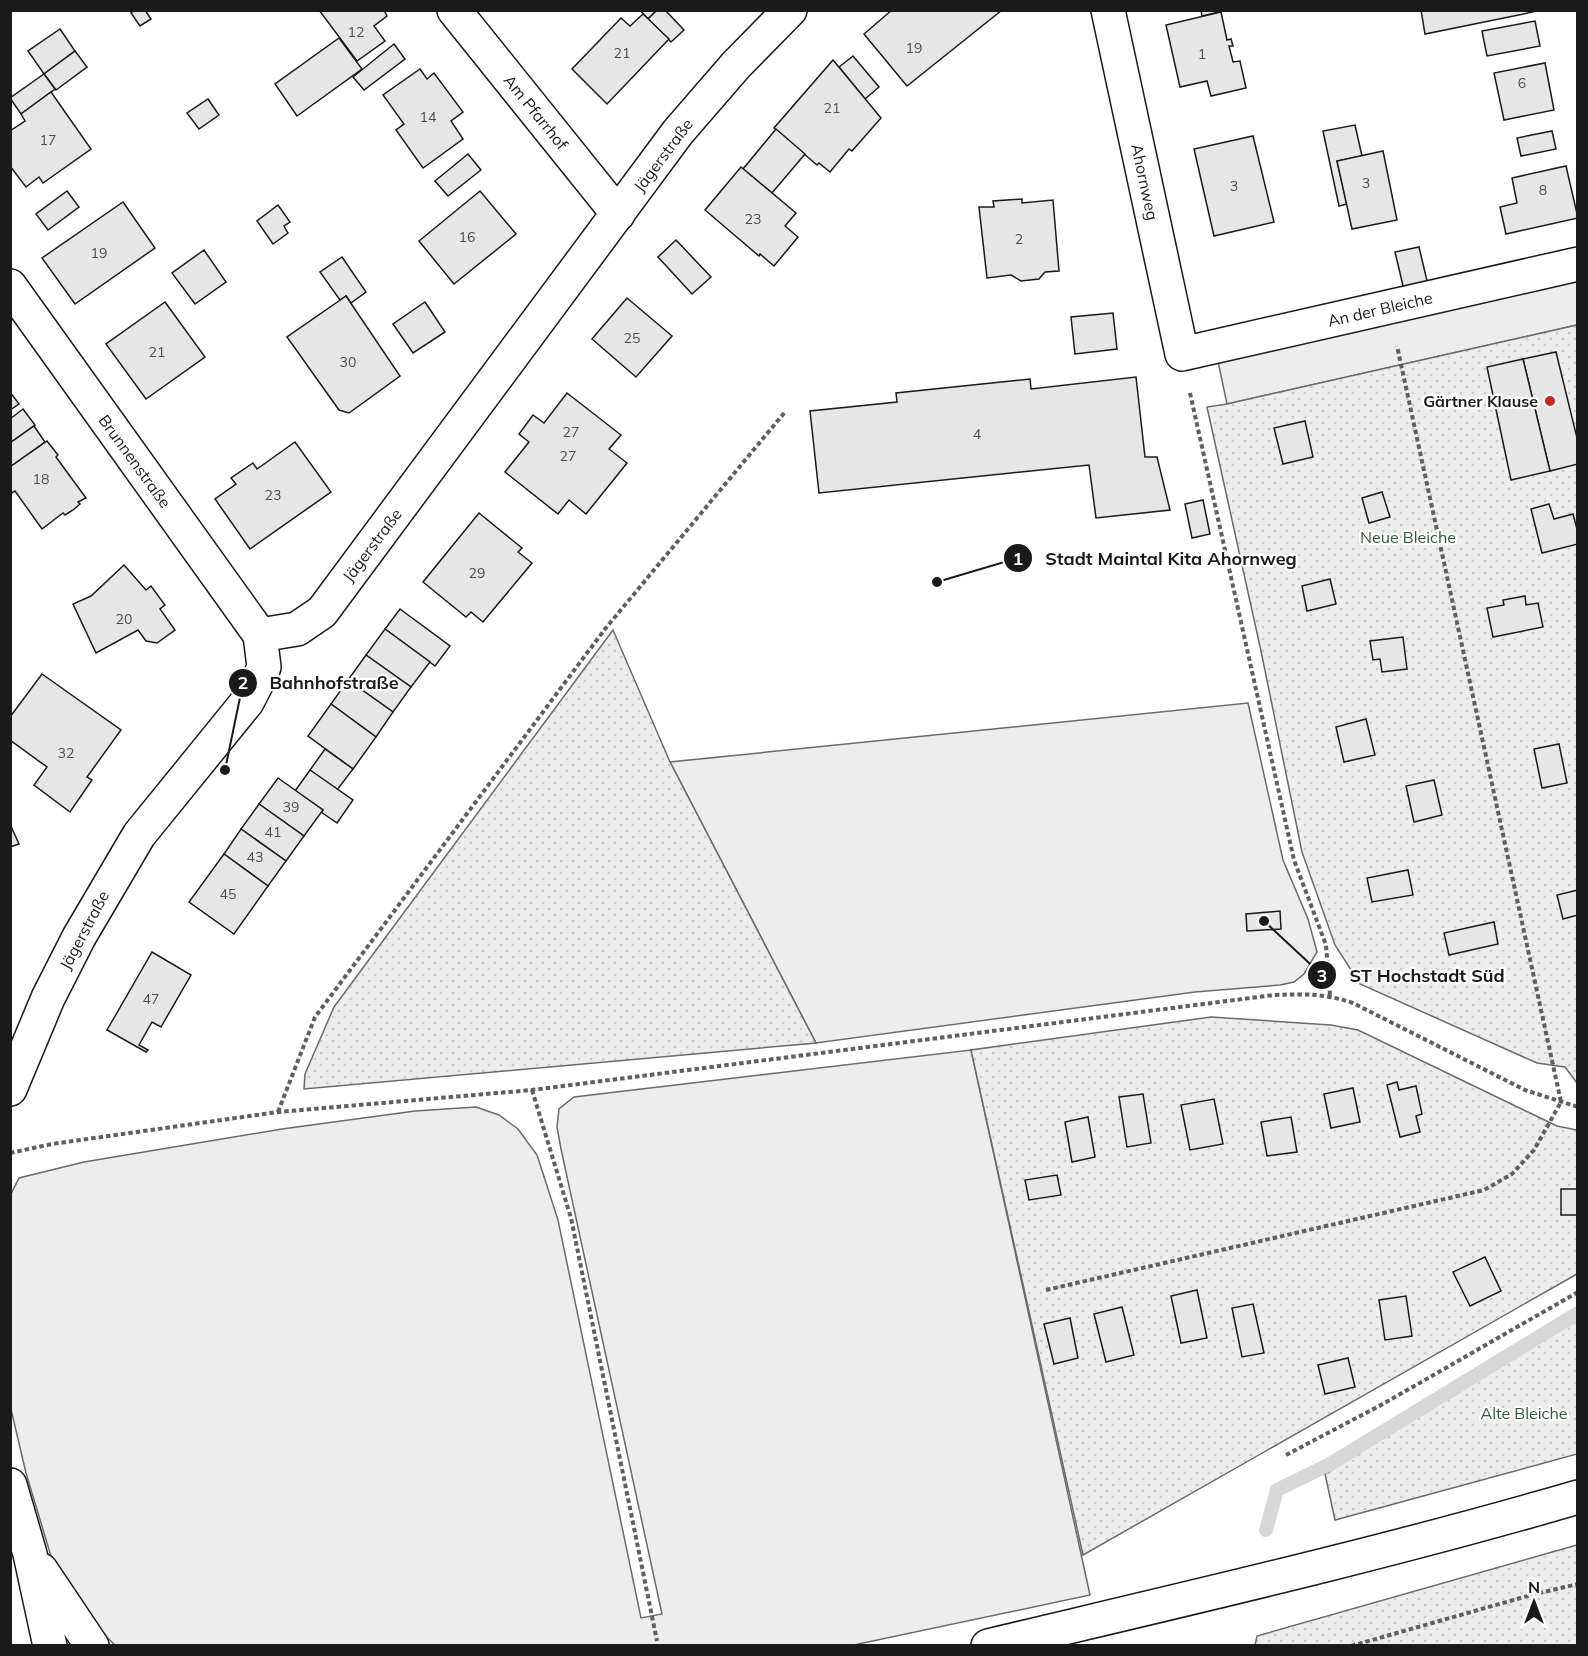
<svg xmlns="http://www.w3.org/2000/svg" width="1588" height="1656" font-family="Mulish,sans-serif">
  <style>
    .built { fill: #ededed; stroke: #6a6a6a; stroke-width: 1.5 }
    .park { fill: url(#park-dots); stroke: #6a6a6a; stroke-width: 1.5 }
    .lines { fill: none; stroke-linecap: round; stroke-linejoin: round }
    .stream { stroke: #d7d7d7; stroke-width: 14 }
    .building { fill: #e6e6e6; stroke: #1a1a1a; stroke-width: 1.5 }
    .street-casing { stroke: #1a1a1a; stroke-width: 36 }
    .secondary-casing { stroke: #1a1a1a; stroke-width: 36 }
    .path { stroke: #5f5f5f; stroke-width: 4; stroke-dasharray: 4.5 3; stroke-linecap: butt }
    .street { stroke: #fff; stroke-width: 33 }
    .secondary { stroke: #fff; stroke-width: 33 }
    .poi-dot { fill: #c62828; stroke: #fff; stroke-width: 2 }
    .labels { text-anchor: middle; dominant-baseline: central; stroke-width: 4.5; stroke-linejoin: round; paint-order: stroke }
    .number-label { font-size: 14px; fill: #4d4d4d }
    .street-label { font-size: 16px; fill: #1a1a1a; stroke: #fff }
    .poi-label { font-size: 16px; font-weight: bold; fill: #1a1a1a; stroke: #fff; text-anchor: end }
    .park-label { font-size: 16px; fill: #2b5a34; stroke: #fff }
    .leader { fill: none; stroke: #1a1a1a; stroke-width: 2 }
    .callout-dot { fill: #1a1a1a; stroke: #fff; stroke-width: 2 }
    .mark-label { font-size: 18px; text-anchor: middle; font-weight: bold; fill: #fff }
    .callout-label { font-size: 18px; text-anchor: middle; font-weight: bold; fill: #1a1a1a; stroke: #fff; stroke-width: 4.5; stroke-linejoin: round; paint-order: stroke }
  </style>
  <defs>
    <pattern id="park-dots" width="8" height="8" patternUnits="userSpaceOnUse" patternTransform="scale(1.5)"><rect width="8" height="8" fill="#ededed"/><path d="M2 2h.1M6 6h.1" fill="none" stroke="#cbcbcb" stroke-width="1.8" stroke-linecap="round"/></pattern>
  </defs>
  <rect width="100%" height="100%" fill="#fff"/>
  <g class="built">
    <path d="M1577,264V325L1227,404L1215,347Z"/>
    <path d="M1248,703L1283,860L1308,919L1317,952L1304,974L1294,982L1280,985L1195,992L816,1043L670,762Z"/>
    <path d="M971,1050L1090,1595L849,1646L115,1645L92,1623L56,1573L26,1473L10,1405V1196L19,1178L84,1162L282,1129L415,1111L476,1107L499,1115L518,1129L537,1155L558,1220L641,1618L662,1614L561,1149L557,1127L559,1109L574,1097Z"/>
  </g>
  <g class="park">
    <path d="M1577,325V1083L1565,1067L1537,1063L1360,984L1335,945L1302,852L1261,651L1207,407L1227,404Z"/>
    <path d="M613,630L670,762L816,1043L304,1089L305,1074L334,1007Z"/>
    <path d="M1211,1017L1331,1025L1358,1030L1557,1126L1577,1130V1274L1083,1555L971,1050Z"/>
    <path d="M1577,1318V1454L1335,1520L1325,1474Z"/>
    <path d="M1577,1545V1645H1255L1257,1636Z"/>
  </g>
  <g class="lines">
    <path class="stream" d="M1266,1530L1277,1490L1330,1464L1578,1313"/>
  </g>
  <g class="building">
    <path d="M135,10H145L151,19L140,26L131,13Z"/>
    <path d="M319,10H384L387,16L374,26L385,41L357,61Z"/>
    <path d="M640,10H657L648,19Z"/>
    <path d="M657,10H665L684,30L671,42L648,19Z"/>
    <path d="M892,10H1002L907,86L864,34Z"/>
    <path d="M1201,10H1228L1202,16Z"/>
    <path d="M1421,10H1533V12L1425,34Z"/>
    <path d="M1221,12L1227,40L1231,39L1233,46H1229L1233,62L1240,61L1246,88L1211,96L1207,81L1180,87L1166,25Z"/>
    <path d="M643,14L669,39L607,104L572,69L621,18L630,26Z"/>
    <path d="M1535,21L1540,46L1487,56L1482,31Z"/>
    <path d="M60,29L75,51L44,74L28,51Z"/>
    <path d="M339,38L362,69L297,116L275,84Z"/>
    <path d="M394,44L405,59L364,90L353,77Z"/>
    <path d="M75,51L87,67L56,90L44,74Z"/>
    <path d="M853,56L879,87L865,99L839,67Z"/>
    <path d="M833,60L881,118L852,151L849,149L830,172L819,163L817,165L774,128Z"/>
    <path d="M1545,63L1554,110L1504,120L1494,73Z"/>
    <path d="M420,69L427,79L434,73L463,112L451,121L463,139L423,168L396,130L404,124L383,95Z"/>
    <path d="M44,74L55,89L21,114L10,98Z"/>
    <path d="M51,92L91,149L43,183L39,177L26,187L10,166V131L25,121L21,114Z"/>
    <path d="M208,99L219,115L199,129L187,113Z"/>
    <path d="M1355,125L1362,156L1337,161L1347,204L1339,206L1323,131Z"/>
    <path d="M776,129L805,154L772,193L743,169Z"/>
    <path d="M1552,131L1556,149L1521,156L1517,138Z"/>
    <path d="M1253,136L1274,222L1214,236L1194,149Z"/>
    <path d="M1383,151L1397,220L1352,229L1337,161Z"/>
    <path d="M468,154L481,170L448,196L435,181Z"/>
    <path d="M1566,166L1578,218L1506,234L1500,207L1517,203L1512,178Z"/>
    <path d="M741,167L796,213L785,226L798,237L774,266L760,254L759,256L705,210Z"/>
    <path d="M67,191L79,207L48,230L36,214Z"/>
    <path d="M480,191L516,234L454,284L419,241Z"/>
    <path d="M1022,199V203L1053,200L1059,271L1045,272L1039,279L1021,281L1011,275L987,278L979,207H994L993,201Z"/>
    <path d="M123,202L155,248L75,304L42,258Z"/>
    <path d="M278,205L290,222L284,226L288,233L273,244L257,221Z"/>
    <path d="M676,240L711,277L692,294L658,257Z"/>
    <path d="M1419,247L1428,285L1404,290L1395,252Z"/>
    <path d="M204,250L226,282L195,304L172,273Z"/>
    <path d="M342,257L366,292L351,303L346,296L340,300L320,272Z"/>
    <path d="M346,296L400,376L349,413L339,410L287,337Z"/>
    <path d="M627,298L672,336L636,377L592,339Z"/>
    <path d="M165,302L205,357L146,399L106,344Z"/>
    <path d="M425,302L445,332L413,353L393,324Z"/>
    <path d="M1113,313L1117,349L1075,354L1071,317Z"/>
    <path d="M1556,352L1578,442V464L1550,471L1523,359Z"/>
    <path d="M1523,359L1550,471L1511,480L1487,367Z"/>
    <path d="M1136,377L1145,457H1157L1170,510L1096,518L1089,465L819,493L810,411L897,402L896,393L1030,379L1031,389Z"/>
    <path d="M10,392L19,404L10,410Z"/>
    <path d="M567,393L621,435L609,449L627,463L586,514L569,500L558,514L505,472L529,442L519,434L533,415L544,423Z"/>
    <path d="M23,409L35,425L10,443V419Z"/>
    <path d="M1305,421L1313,457L1283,464L1274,428Z"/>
    <path d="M34,426L45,442L10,467V443Z"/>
    <path d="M47,441L58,455L56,457L86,498L78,502L80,504L73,510L65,515L63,513L42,529L15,491L10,494V467Z"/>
    <path d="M295,442L331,492L250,549L215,499L236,484L231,478L253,463L257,469Z"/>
    <path d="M1382,492L1390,517L1369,523L1362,498Z"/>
    <path d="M1203,500L1210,534L1192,538L1185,504Z"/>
    <path d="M1549,504L1554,519L1573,514L1578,533V544L1542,553L1531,509Z"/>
    <path d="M479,513L522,548L518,552L532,563L483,622L471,612L466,617L423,582Z"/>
    <path d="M124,565L146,590L151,586L165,605L160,609L175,630L157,643L146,641L138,630L96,653L73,604L91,596Z"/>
    <path d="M1330,579L1336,604L1307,611L1302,586Z"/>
    <path d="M1525,596L1526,605L1538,603L1543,627L1493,637L1487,608L1504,605L1503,600Z"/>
    <path d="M400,609L450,646L435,666L385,629Z"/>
    <path d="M385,629L430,662L411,687L366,655Z"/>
    <path d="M1403,637L1407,669L1382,672L1380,659L1373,660L1370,641Z"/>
    <path d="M366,655L411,687L393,712L348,680Z"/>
    <path d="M42,674L121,730L87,777L92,780L70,812L34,785L47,767L10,740V717Z"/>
    <path d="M348,680L393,712L376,737L331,704Z"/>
    <path d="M331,704L376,737L353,769L308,736Z"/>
    <path d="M1366,719L1375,755L1344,762L1336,727Z"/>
    <path d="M1559,744L1567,783L1542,788L1534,749Z"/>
    <path d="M325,749L353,769L337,790L310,770Z"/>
    <path d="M310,770L353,800L337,823L321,812L323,810L295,791Z"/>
    <path d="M278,778L323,810L304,836L259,804Z"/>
    <path d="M1434,780L1442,815L1414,822L1406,786Z"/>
    <path d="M259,804L304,836L286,861L241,829Z"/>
    <path d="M10,824L19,844L10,847Z"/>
    <path d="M241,829L286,861L268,886L224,854Z"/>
    <path d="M224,854L268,886L234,934L189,902Z"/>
    <path d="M1408,870L1413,895L1372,902L1367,878Z"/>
    <path d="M1578,890V915L1563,919L1557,895Z"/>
    <path d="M1280,911L1281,929L1247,931L1246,914Z"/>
    <path d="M1494,922L1498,944L1449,955L1444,933Z"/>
    <path d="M152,952L191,975L161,1027L152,1022L139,1045L148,1050L146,1052L107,1030Z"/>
    <path d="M1397,1082L1399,1090L1416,1086L1422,1114L1416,1116L1420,1132L1400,1137L1387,1085Z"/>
    <path d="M1353,1088L1360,1122L1331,1128L1324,1094Z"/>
    <path d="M1143,1094L1151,1143L1127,1147L1119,1097Z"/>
    <path d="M1214,1099L1223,1144L1190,1150L1181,1105Z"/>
    <path d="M1088,1117L1095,1157L1072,1162L1065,1122Z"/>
    <path d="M1291,1117L1297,1152L1267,1156L1261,1122Z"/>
    <path d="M1057,1175L1061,1195L1029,1200L1025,1180Z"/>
    <rect x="1561" y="1189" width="17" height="26"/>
    <path d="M1485,1257L1501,1291L1470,1306L1453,1272Z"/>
    <path d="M1197,1290L1207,1338L1181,1343L1171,1296Z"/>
    <path d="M1406,1296L1412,1336L1385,1340L1379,1300Z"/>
    <path d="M1253,1304L1264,1353L1242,1357L1232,1308Z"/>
    <path d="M1122,1307L1134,1355L1106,1362L1094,1314Z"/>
    <path d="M1070,1318L1078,1358L1054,1364L1044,1324Z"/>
    <path d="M1348,1358L1355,1387L1325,1394L1318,1365Z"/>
  </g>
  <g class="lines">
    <defs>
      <g id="street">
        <path d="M454,10L618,214"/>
        <path d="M1108,10L1182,354L1578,264"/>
        <path d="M10,286L260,635L264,667L258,681L247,702L139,835L79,937L48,998L10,1089"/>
        <path d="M260,635L297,629L322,612L678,132L736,65L790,10"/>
        <path d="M10,1485L30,1554L50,1646"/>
        <path d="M41,1570L92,1646"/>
      </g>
      <path id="secondary" d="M988,1646C1185,1599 1383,1554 1578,1497"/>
    </defs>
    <use href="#street" class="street-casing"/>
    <use href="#secondary" class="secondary-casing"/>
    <g class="path">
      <path d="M1190,393L1294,860L1326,945L1330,995"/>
      <path d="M532,1090L571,1218L657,1641"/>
      <path d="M278,1112L315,1017L605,629L785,412"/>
      <path d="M10,1153L52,1144L278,1112L532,1090L1274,995C1305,994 1323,993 1353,1003L1525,1090L1578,1107"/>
      <path d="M1046,1290L1484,1190L1512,1174L1534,1150L1561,1102L1397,346"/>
      <path d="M1286,1455L1383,1404L1578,1292"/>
      <path d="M1351,1646L1531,1595L1578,1584"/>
    </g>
    <use href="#street" class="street"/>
    <use href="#secondary" class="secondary"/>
  </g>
  <circle class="poi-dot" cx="1550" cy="401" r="6"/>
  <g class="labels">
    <g class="number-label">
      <text x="356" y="32">12</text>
      <text x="914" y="48">19</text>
      <text x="622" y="53">21</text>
      <text x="1202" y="54">1</text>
      <text x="1522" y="83">6</text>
      <text x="832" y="108">21</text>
      <text x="428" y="117">14</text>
      <text x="48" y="140">17</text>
      <text x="1366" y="183">3</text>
      <text x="1234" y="186">3</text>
      <text x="1543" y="190">8</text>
      <text x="753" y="219">23</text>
      <text x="467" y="237">16</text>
      <text x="1019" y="239">2</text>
      <text x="99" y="253">19</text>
      <text x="632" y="338">25</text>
      <text x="157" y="352">21</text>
      <text x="348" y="362">30</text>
      <text x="571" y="432">27</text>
      <text x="977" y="434">4</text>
      <text x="568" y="456">27</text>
      <text x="41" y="479">18</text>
      <text x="273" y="495">23</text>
      <text x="477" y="573">29</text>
      <text x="124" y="619">20</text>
      <text x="66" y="753">32</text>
      <text x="291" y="807">39</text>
      <text x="273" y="832">41</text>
      <text x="255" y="857">43</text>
      <text x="228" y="894">45</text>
      <text x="151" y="999">47</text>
    </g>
    <g class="street-label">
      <text transform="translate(536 112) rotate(51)">Am Pfarrhof</text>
      <text transform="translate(663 155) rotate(-53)">Jägerstraße</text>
      <text transform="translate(1145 182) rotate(78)">Ahornweg</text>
      <text transform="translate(1380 309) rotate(-13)">An der Bleiche</text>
      <text transform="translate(135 461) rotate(54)">Brunnenstraße</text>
      <text transform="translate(372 545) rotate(-53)">Jägerstraße</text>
      <text transform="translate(84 930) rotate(-62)">Jägerstraße</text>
    </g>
    <g class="poi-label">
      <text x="1538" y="401">Gärtner Klause</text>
    </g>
    <g class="park-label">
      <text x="1408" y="537">Neue Bleiche</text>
      <text x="1524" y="1413">Alte Bleiche</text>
    </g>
  </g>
  <path class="leader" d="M937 582L1018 558M225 770L243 683M1264 921L1322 975"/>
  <g class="callout-dot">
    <circle cx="937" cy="582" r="6"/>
    <circle cx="225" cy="770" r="6"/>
    <circle cx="1264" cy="921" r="6"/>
    <circle cx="1018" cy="558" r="15"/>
    <circle cx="243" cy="683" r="15"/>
    <circle cx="1322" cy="975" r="15"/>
  </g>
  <g class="mark-label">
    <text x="1018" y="565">1</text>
    <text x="243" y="689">2</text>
    <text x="1322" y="982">3</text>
  </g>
  <g class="callout-label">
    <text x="1171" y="565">Stadt Maintal Kita Ahornweg</text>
    <text x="334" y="689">Bahnhofstraße</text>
    <text x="1427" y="982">ST Hochstadt Süd</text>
  </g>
  <rect width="1588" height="1656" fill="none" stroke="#1a1a1a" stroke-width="24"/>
  <g transform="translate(1534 1602)" stroke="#ffffff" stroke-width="4.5" paint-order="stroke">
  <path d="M0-4.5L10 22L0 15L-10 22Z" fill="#1a1a1a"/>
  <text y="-9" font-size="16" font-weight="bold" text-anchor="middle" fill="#1a1a1a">N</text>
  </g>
</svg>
